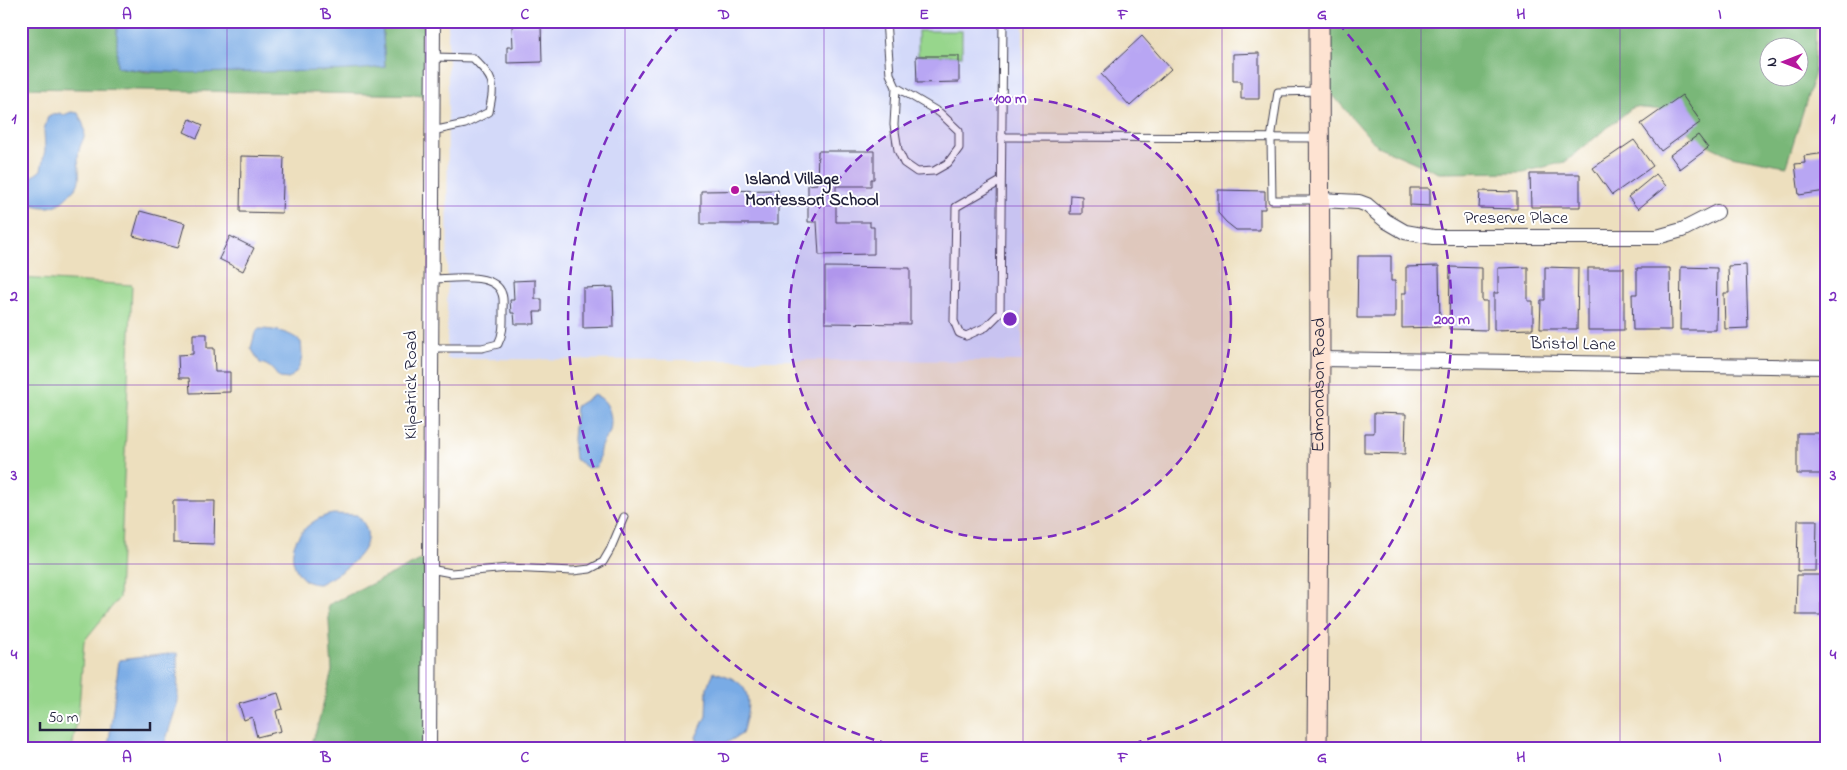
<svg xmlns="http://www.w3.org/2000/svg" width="1847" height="770" font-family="'Indie Flower',sans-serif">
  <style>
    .built { fill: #d3d9f9 }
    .green { fill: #97d68c; stroke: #5c7c64 }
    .forest { fill: #79b778; stroke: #4e6c5a; fill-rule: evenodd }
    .water { fill: #79abe5; stroke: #4e6690 }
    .building { fill: #b8a6f3 }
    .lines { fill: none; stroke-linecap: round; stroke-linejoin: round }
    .lane-casing { stroke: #403e4f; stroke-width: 9 }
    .street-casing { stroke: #403e4f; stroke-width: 16 }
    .secondary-casing { stroke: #403e4f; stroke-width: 21 }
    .lane { stroke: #fff; stroke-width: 7 }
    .street { stroke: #fff; stroke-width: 14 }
    .secondary { stroke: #fee3d2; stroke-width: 19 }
    .grid { fill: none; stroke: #7b2cbf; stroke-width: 1; stroke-opacity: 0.55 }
    .ring { fill: none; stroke: #7b2cbf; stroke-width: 2.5; stroke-dasharray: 9 6 }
    .poi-dot { fill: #b5179e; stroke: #fff; stroke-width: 2 }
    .labels { text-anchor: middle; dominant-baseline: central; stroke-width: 4; stroke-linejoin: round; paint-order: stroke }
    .poi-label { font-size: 18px; font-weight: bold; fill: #22223b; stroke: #fff; text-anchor: start }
    .street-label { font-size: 18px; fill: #22223b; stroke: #fff }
    .centre { fill: #7b2cbf; stroke: #fff; stroke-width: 2.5 }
    .ring-label { font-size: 15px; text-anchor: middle; font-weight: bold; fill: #7b2cbf; stroke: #fff; stroke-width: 4; stroke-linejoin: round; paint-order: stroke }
    .neatline { fill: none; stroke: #7b2cbf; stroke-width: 2 }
    .grid-label { font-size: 16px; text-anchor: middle; font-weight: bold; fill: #7b2cbf }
  </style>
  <rect width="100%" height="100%" fill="#fff"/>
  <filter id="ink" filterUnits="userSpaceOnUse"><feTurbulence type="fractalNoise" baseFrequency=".02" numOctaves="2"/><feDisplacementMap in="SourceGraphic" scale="10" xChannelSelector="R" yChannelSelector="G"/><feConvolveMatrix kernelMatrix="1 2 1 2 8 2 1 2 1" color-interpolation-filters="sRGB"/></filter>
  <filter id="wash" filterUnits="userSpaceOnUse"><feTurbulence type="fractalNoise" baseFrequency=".0096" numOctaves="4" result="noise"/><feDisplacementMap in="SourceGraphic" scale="20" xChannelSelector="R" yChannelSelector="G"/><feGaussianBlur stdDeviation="1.12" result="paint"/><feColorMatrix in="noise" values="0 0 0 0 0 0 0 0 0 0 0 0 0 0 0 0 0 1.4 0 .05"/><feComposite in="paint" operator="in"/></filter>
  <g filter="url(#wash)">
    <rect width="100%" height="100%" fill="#eddfbe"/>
    <path class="built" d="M448,21H1023L1022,361L447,359Z"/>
    <g class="green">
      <rect x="918" y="31" width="44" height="25"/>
      <path d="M21,278L132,285L119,598L84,641L79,707L72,749H21Z"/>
    </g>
    <g class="forest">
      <path d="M21,21H117L118,67L146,72H239L385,67L382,21H430L434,95L21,88Z"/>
      <path d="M1329,21H1816L1814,76L1786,166L1731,156L1697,140L1663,110L1633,107L1565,162L1523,172L1439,173L1377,146L1330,92ZM1770,48H1800V78H1770Z"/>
      <path d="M429,556L427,749H308L316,731L332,671L328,605Z"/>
    </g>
    <g class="water">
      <path d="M117,21H382L385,67C343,72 301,71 259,72C212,72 164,75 117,67Z"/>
      <path d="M71,112L78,113C92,140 80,135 78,157C78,167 81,175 78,184C76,189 71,193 68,196C56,209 46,209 30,204C16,185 26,182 41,170L45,150L44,130L48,116L60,113L64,115Z"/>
      <path d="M259,329C273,329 291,332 301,342C303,359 302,368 289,379L279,378C273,370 270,365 260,363L251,348L255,333Z"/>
      <path d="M594,395C609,399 613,416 610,431C609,436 604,439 602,444C598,451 601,460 596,467L588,468L575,459L573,439L576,406Z"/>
      <path d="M333,514L357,515C387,545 345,571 319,584C316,584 311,583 308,582C303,580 300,575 297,571C282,545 308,518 333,514Z"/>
      <path d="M177,653L178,701L163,749H108L119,660Z"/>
      <path d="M714,672C753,682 752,698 742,734L721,746L700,749L696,737L706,716L707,687Z"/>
    </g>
    <g id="blocks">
      <g class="building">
        <path d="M910,21H966V23L910,24Z"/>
        <path d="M541,24L542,62L507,63V47H513L512,26Z"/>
        <path d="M1142,36L1171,69L1130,106L1101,74Z"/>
        <path d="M1259,53V99H1241V81H1233V54Z"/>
        <path d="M916,56H959V82L917,83Z"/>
        <path d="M1682,95L1701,122L1661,151L1641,124Z"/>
        <path d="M190,119L203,125L197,138L184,132Z"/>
        <path d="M1698,135L1708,148L1680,169L1670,155Z"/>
        <path d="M1634,140L1653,166L1612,195L1593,168Z"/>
        <path d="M818,151H874V179H871V186H836V222H870V227H874V254L819,255L817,222H808V185L817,184Z"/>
        <path d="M1826,153V191L1799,195L1795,164L1805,163L1804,156Z"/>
        <path d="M241,156L284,157L282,213L240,212Z"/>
        <path d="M1530,174H1580V207H1531Z"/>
        <path d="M1656,174L1666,186L1638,209L1628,197Z"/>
        <path d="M1410,188H1430V206L1410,205Z"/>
        <path d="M778,190V224H701V191Z"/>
        <path d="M1218,190L1265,191V209H1260V230H1236L1226,222L1218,213Z"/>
        <path d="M1480,191L1517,192V209L1479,208Z"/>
        <path d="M1071,195L1082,196V214H1070Z"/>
        <path d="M140,211L185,223L178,248L133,236Z"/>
        <path d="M230,236L254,248L243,271L219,259Z"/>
        <path d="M1358,256H1391V281H1395V318H1357Z"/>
        <path d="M1746,265L1748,328L1725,329L1724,293H1729L1728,266Z"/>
        <path d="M1439,266L1440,327L1402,328V293H1406V267Z"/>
        <path d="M825,267L910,268V324L825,323Z"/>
        <path d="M1450,267L1482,268V301H1487V330L1449,329Z"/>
        <path d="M1528,267V301H1533V329L1494,330V293H1498V268Z"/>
        <path d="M1545,267L1578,268L1577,329H1540L1541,300H1545Z"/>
        <path d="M1681,267L1717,268L1716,330H1680Z"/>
        <rect x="1588" y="268" width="36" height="62"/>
        <path d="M1637,268H1670L1671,330H1633L1632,294H1637Z"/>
        <path d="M535,280V299H542V312H534L535,324H515L514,313H511L510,300H514L513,281Z"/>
        <path d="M613,287L614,327L583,328V288Z"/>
        <path d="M193,334H207V348H214L215,372H230V392L190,393L189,378H179L178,355L193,354Z"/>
        <path d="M1374,413L1406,414L1405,454L1364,453V433H1374Z"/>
        <path d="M1797,433H1820V440H1826V474H1797Z"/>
        <path d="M173,501H215L214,544L173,543Z"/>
        <path d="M1798,520H1817L1816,571H1797Z"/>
        <path d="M1797,575H1821V583H1826V603H1821V615H1796Z"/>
        <path d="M278,693L283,709L276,711L281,731L257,737L252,717L244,720L239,704Z"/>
      </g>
    </g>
  </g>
  <g filter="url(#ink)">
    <use href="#blocks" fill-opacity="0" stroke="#403e4f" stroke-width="1"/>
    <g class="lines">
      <defs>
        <g id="lane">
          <path d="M886,21L890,74L896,87L894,125L898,150L904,163L917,172L934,171L948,163L959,148V131L940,113L896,87"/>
          <path d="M1319,91L1278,92L1271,139L1272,200H1319"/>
          <path d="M432,131L465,124L489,112C495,82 495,80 473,58L433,57"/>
          <path d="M1002,137L1319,138"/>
          <path d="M1001,181L956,207L954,321L959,333L966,336L986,327L1000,313L1003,21"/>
          <path d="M431,348H482L498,344C504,333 503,322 503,310C503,305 504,299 502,294C495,271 450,279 432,279"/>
          <path d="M430,569L451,573L509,568L573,571L590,569L603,562L610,550L624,517"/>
        </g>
        <g id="street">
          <path d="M1320,200L1359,202L1367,205L1386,221L1405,232L1433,237H1657L1682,230L1717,212"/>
          <path d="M1320,359L1826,367"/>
          <path d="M429,749L433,21"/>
        </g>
        <g id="secondary">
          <path id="s1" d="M1317,749L1320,359L1319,21"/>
        </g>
      </defs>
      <use href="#lane" class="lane-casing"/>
      <use href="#street" class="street-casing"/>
      <use href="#secondary" class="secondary-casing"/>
      <use href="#lane" class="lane"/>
      <use href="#street" class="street"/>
      <use href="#secondary" class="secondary"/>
    </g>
  </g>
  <path class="grid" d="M227,21V749M426,21V749M625,21V749M824,21V749M1023,21V749M1222,21V749M1421,21V749M1620,21V749M21,206H1826M21,385H1826M21,564H1826"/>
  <circle cx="1010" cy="319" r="221" fill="#7b2cbf" fill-opacity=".12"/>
  <g class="ring">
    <circle cx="1010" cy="319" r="221"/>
    <path d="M903 748A442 442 0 0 1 682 23M1338 23A442 442 0 0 1 1117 748"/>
  </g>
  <circle class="poi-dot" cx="735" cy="190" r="5"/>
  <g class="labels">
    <g class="poi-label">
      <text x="745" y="180">Island Village<tspan x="745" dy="21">Montessori School</tspan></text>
    </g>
    <g class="street-label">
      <text x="1516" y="219">Preserve Place</text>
      <text transform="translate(1573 345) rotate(1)">Bristol Lane</text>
      <text transform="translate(412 385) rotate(-90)">Kilpatrick Road</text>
      <text stroke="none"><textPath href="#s1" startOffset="364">Edmondson Road</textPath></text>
    </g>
  </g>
  <circle cx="1010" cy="319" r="8" class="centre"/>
  <g class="ring-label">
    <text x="1010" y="103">100 m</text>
    <text x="1452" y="324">200 m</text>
  </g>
  <rect width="1847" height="770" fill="none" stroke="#fff" stroke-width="55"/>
  <g transform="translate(1784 62) rotate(270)"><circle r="24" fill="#ffffff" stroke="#a7a7b1"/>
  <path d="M0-4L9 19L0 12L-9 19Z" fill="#b5179e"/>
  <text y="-8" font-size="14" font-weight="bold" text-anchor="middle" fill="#22223b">N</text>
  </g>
  <path d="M40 722v8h110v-8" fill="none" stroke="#22223b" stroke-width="2.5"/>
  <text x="48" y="722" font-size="15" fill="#22223b" stroke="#ffffff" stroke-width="4" paint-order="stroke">50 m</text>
  <rect x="28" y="28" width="1792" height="714" class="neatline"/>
  <g class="grid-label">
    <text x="127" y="19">A</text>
    <text x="326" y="19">B</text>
    <text x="525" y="19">C</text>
    <text x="724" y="19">D</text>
    <text x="924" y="19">E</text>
    <text x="1123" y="19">F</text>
    <text x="1322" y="19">G</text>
    <text x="1521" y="19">H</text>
    <text x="1720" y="19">I</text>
    <text x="14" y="123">1</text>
    <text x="1833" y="123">1</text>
    <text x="14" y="301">2</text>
    <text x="1833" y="301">2</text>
    <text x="14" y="480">3</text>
    <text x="1833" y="480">3</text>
    <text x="14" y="659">4</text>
    <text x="1833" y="659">4</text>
    <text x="127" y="762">A</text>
    <text x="326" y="762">B</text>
    <text x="525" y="762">C</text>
    <text x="724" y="762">D</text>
    <text x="924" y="762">E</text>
    <text x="1123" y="762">F</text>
    <text x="1322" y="762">G</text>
    <text x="1521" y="762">H</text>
    <text x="1720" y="762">I</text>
  </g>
</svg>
